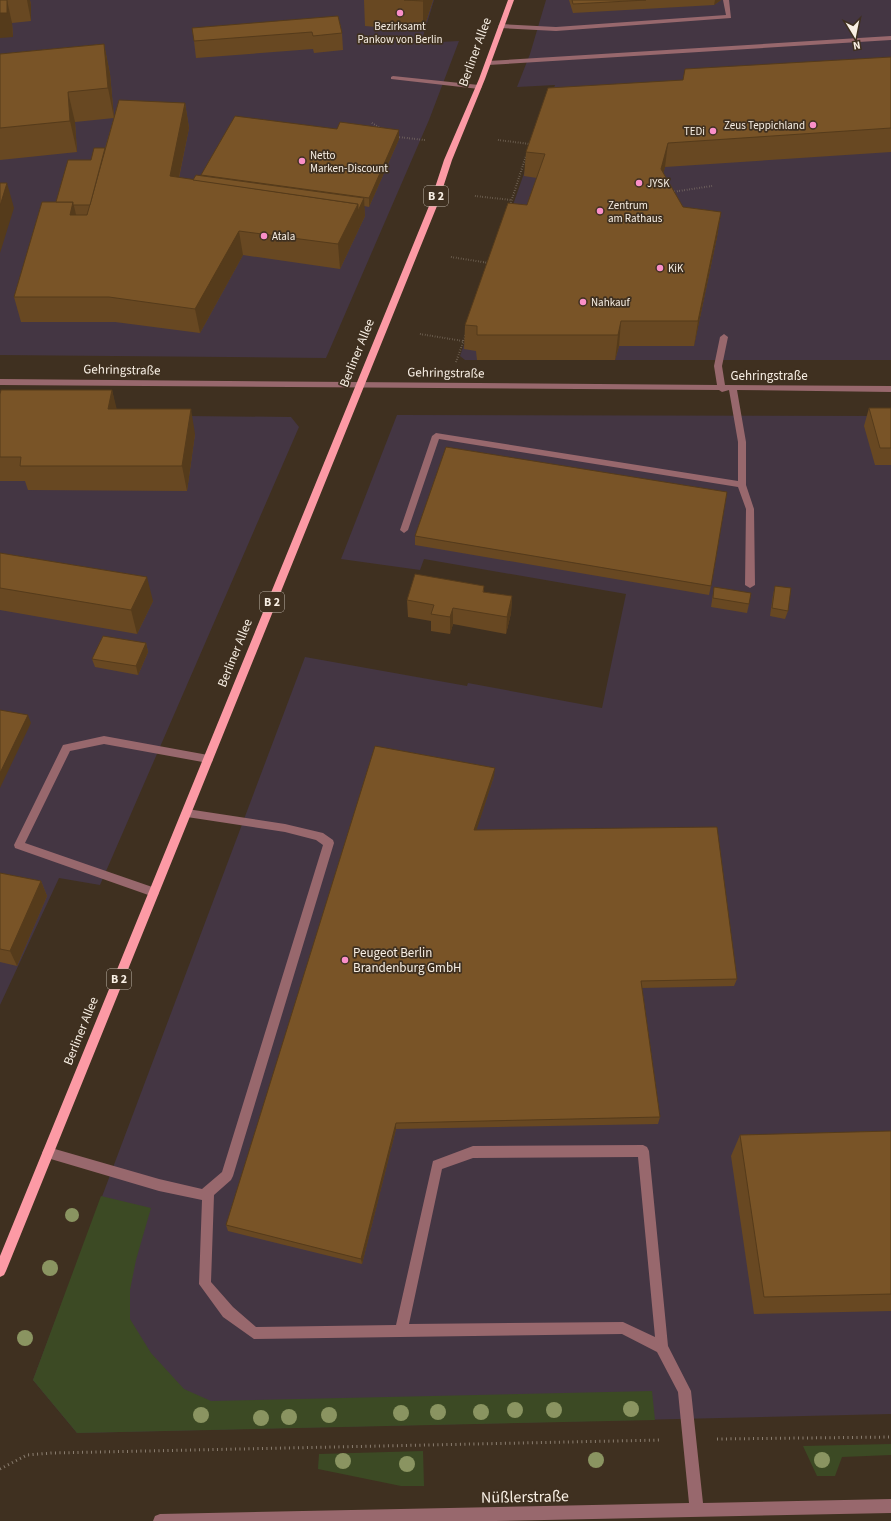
<svg xmlns="http://www.w3.org/2000/svg" width="891" height="1521" font-family="'Source Sans 3',sans-serif">
  <style>
    .commercial { fill: #443643 }
    .green { fill: #3c4a24 }
    .lines { fill: none; stroke-linecap: round; stroke-linejoin: round }
    .path-far1 { stroke: #8a7d6f; stroke-width: 2; stroke-dasharray: 0.5 2; stroke-linecap: butt }
    .path { stroke: #8a7d6f; stroke-width: 3; stroke-dasharray: 1 3.5; stroke-linecap: butt }
    .minor { fill: #98686d; fill-rule: evenodd }
    .major { fill: #fc9aa5; fill-rule: evenodd }
    .tree { fill: #8a9461 }
    .wall { fill: #684822 }
    .shaded-wall { fill: #553b1b }
    .building { fill: #795427; stroke: #553b1b }
    .poi-dot { fill: #fa8fc8; stroke: #3f3020; stroke-width: 1.5 }
    .labels { text-anchor: middle; dominant-baseline: central; stroke-width: 3.5; stroke-linejoin: round; paint-order: stroke }
    .far-poi-label { font-size: 11px; fill: #f8efe4; stroke: #3f3020; text-anchor: start }
    .shield { fill: #3f3020; stroke: #c0b6a9; stroke-width: 1 }
    .shield-label { font-size: 12px; font-weight: bold; fill: #f8efe4 }
    .street-label { font-size: 13px; fill: #f8efe4; stroke: #3f3020 }
    .poi-label { font-size: 13px; fill: #f8efe4; stroke: #3f3020; text-anchor: start }
    .near-street-label { font-size: 16px; fill: #f8efe4; stroke: #3f3020 }
  </style>
  <rect width="100%" height="100%" fill="#3f3020"/>
  <g class="commercial">
    <path d="M0,0H434L421,43L459,41L429,120L326,358L0,355Z"/>
    <path d="M546,0H891V360H465L460,356L555,85L517,87L530,54Z"/>
    <path d="M0,414L291,417L299,427L100,885L59,878L0,1005Z"/>
    <path d="M397,415L891,416V1414L77,1433L33,1380L305,657L467,686L468,683L602,708L626,594L424,559L420,570L341,559Z"/>
  </g>
  <g class="green">
    <path d="M101,1196L151,1208L136,1260L130,1290V1319L151,1353L184,1389L211,1401L652,1391L655,1420L77,1433L33,1380Z"/>
    <path d="M891,1444V1455L842,1457L835,1476H817L803,1446Z"/>
    <path d="M423,1451L424,1486H401L318,1469L319,1454Z"/>
  </g>
  <g class="lines">
    <g class="path-far1">
      <path d="M372,123L382,129"/>
      <path d="M397,137L425,140"/>
      <path d="M498,140L530,144"/>
      <path d="M672,192L712,186"/>
      <path d="M475,196L511,200"/>
      <path d="M510,205L526,156"/>
      <path d="M451,257L489,263"/>
      <path d="M420,334L463,341"/>
      <path d="M456,362L466,334"/>
    </g>
    <g class="path">
      <path d="M717,1439L891,1437"/>
      <path d="M0,1469L27,1455L52,1453L662,1440"/>
    </g>
    <g class="minor">
      <path d="M723,0H729L731,18L556,31L501,28L498,26L501,24L556,27L726,15Z"/>
      <path d="M891,36V40L488,65L485,63L488,61Z"/>
      <path d="M393,76L479,85L482,87L479,89L391,79V77Z"/>
      <path d="M724,334L728,337L722,366L725,385L891,386V392L737,390L746,442V485L754,509L755,585L750,588L745,585L746,509L738,487L439,439L408,530L404,533L400,530L432,436L436,433L738,481V442L729,390L722,392L719,390L0,385V379L717,385L714,366L720,337Z"/>
      <path d="M104,736L208,755L212,756L213,759L212,762L208,763L104,744L70,751L25,843L158,889L159,892L158,895L154,897L15,848L14,845L63,745Z"/>
      <path d="M187,809L285,824L323,833L333,840L334,843L233,1176L231,1180L214,1195L211,1282L233,1307L256,1327L396,1325L433,1161L473,1146L643,1145L647,1147L649,1151L668,1346L691,1391L703,1503L891,1499V1513L495,1521H153L155,1516L160,1514L689,1503L678,1392L657,1352L622,1334L254,1339L223,1317L199,1284L202,1200L159,1191L44,1157L42,1153L44,1149L48,1147L159,1179L202,1189L222,1172L323,845L316,840L285,832L187,817L183,816L182,813L183,810ZM638,1157L655,1337L623,1322L409,1324L442,1169L473,1158Z"/>
    </g>
    <path class="major" d="M508,0H514L485,79L452,160L437,206L6,1271L4,1275L0,1277V1256L429,206L444,160L479,79Z"/>
  </g>
  <g class="tree">
    <circle cx="72" cy="1215" r="7"/>
    <circle cx="50" cy="1268" r="8"/>
    <circle cx="25" cy="1338" r="8"/>
    <circle cx="631" cy="1409" r="8"/>
    <circle cx="515" cy="1410" r="8"/>
    <circle cx="554" cy="1410" r="8"/>
    <circle cx="438" cy="1412" r="8"/>
    <circle cx="481" cy="1412" r="8"/>
    <circle cx="401" cy="1413" r="8"/>
    <circle cx="201" cy="1415" r="8"/>
    <circle cx="329" cy="1415" r="8"/>
    <circle cx="289" cy="1417" r="8"/>
    <circle cx="261" cy="1418" r="8"/>
    <circle cx="596" cy="1460" r="8"/>
    <circle cx="822" cy="1460" r="8"/>
    <circle cx="343" cy="1461" r="8"/>
    <circle cx="407" cy="1464" r="8"/>
  </g>
  <g class="wall">
    <path d="M0,0H30L31,5V21L12,23L13,37Z"/>
    <path d="M364,0H433L423,31L365,26Z"/>
    <path d="M569,0H721L714,5L573,13Z"/>
    <path d="M338,16L342,33L343,50L314,53L313,49L196,58L194,41Z"/>
    <path d="M104,44L110,74L114,117L185,103L189,128L179,178L193,180L201,175L337,129L399,130V139L369,207L364,206L365,216L340,269L243,255L200,333L115,322H21L14,297L56,202L91,160L105,148L114,118L75,122L77,152L0,160V54Z"/>
    <path d="M891,57V152L665,167L663,173L683,207L721,212L717,237L694,346H619L615,360H477L476,351L464,349L465,325L527,205L537,178L524,176L526,152L683,80Z"/>
    <path d="M112,390L116,409L195,434L187,491L28,490L25,481H0V394Z"/>
    <path d="M869,408H891V465H875L864,426Z"/>
    <path d="M415,536L711,586L709,595L415,545Z"/>
    <path d="M0,553L153,601L137,634L0,610Z"/>
    <path d="M484,586V592L512,596L511,613L506,634L453,624L450,634L431,631V621L408,617L407,600Z"/>
    <path d="M775,586L788,611L785,619L770,616L773,595Z"/>
    <path d="M714,587L749,604L747,613L711,607Z"/>
    <path d="M146,643L148,652L138,675L95,667L92,659Z"/>
    <path d="M494,776L476,830L737,979L734,986L642,988L660,1117L658,1124L396,1129L362,1264L228,1231L226,1225Z"/>
    <path d="M0,873L41,881L47,896L17,966L0,962Z"/>
    <path d="M891,1131V1311L754,1314L731,1156L740,1135Z"/>
  </g>
  <g class="shaded-wall">
    <path d="M7,0L12,23L13,37L0,38V13Z"/>
    <path d="M27,0H30L31,5V21Z"/>
    <path d="M424,0H433L423,31V1Z"/>
    <path d="M715,0H721L714,5Z"/>
    <path d="M104,44L110,74L114,118L108,88Z"/>
    <path d="M68,92L75,122L77,152L70,121Z"/>
    <path d="M185,103L189,128L174,201L170,176Z"/>
    <path d="M399,130V139L369,207V198Z"/>
    <path d="M668,143L665,167L658,194L661,169Z"/>
    <path d="M7,183L14,208L0,253V206Z"/>
    <path d="M364,198L365,216L340,269L338,244L358,204Z"/>
    <path d="M73,202L79,227L70,215Z"/>
    <path d="M721,212L717,237L694,346L698,321Z"/>
    <path d="M239,231L243,255L200,333L195,309Z"/>
    <path d="M621,321L619,346L615,360L618,335Z"/>
    <path d="M112,390L118,414L108,409Z"/>
    <path d="M191,409L195,434L187,491L182,466Z"/>
    <path d="M147,577L153,601L137,634L131,610Z"/>
    <path d="M512,596L511,613L506,634L507,617Z"/>
    <path d="M453,608V624L450,634V617Z"/>
    <path d="M146,643L148,652L138,675L136,666Z"/>
    <path d="M28,715L31,723L0,788V773Z"/>
    <path d="M495,768L494,776L474,838V830Z"/>
    <path d="M41,881L47,896L17,966L10,951Z"/>
    <path d="M396,1123V1129L362,1264L361,1259Z"/>
  </g>
  <g class="building">
    <rect x="0" y="0" width="7" height="13"/>
    <path d="M404,0H424L423,1Z"/>
    <path d="M572,0H646L573,4Z"/>
    <path d="M338,16L342,33L313,36L312,32L194,41L192,28Z"/>
    <path d="M104,44L108,88L68,92L70,121L0,128V54Z"/>
    <path d="M891,57V128L668,143L661,169L683,207L721,212L698,321H621L618,335H477V326L465,325L508,203L527,205L545,154L526,152L548,88L683,80L685,69Z"/>
    <path d="M119,100L185,103L170,176L358,204L338,244L239,231L195,309L109,297H14L42,202H73L70,215H87Z"/>
    <path d="M235,116L337,129L340,122L399,130L369,198L201,175Z"/>
    <path d="M94,148H105L90,205H73V202H56L68,160H91Z"/>
    <path d="M196,175L364,198L358,211V204L193,180Z"/>
    <path d="M0,183H7L0,206Z"/>
    <path d="M1,390H112L108,409H191L182,466H20L21,457H0V394Z"/>
    <path d="M869,408H891V448H880Z"/>
    <path d="M446,447L727,492L711,586L415,536Z"/>
    <path d="M0,553L147,577L131,610L0,588Z"/>
    <path d="M415,574L484,586L483,592L512,596L507,617L453,608L450,617L431,614L434,605L407,600Z"/>
    <path d="M775,586L791,588L788,611L772,608Z"/>
    <path d="M714,587L751,593L749,604L713,598Z"/>
    <path d="M103,636L146,643L136,666L92,659Z"/>
    <path d="M0,710L28,715L0,773Z"/>
    <path d="M375,746L495,768L474,830L717,827L737,979L641,981L660,1117L396,1123L361,1259L226,1225Z"/>
    <path d="M0,873L41,881L10,951L0,949Z"/>
    <path d="M891,1131V1294L764,1297L740,1135Z"/>
  </g>
  <g class="poi-dot">
    <circle cx="400" cy="13" r="4"/>
    <circle cx="813" cy="125" r="4"/>
    <circle cx="713" cy="131" r="4"/>
    <circle cx="302" cy="161" r="4"/>
    <circle cx="639" cy="183" r="4"/>
    <circle cx="600" cy="211" r="4"/>
    <circle cx="264" cy="236" r="4"/>
    <circle cx="660" cy="268" r="4"/>
    <circle cx="583" cy="302" r="4"/>
    <circle cx="345" cy="960" r="4"/>
  </g>
  <g class="labels">
    <g class="far-poi-label">
      <text x="400" y="26" text-anchor="middle">Bezirksamt<tspan x="400" dy="13">Pankow von Berlin</tspan></text>
      <text x="805" y="125" text-anchor="end">Zeus Teppichland</text>
      <text x="705" y="131" text-anchor="end">TEDi</text>
      <text x="310" y="155">Netto<tspan x="310" dy="13">Marken-Discount</tspan></text>
      <text x="647" y="183">JYSK</text>
      <text x="608" y="205">Zentrum<tspan x="608" dy="13">am Rathaus</tspan></text>
      <text x="272" y="236">Atala</text>
      <text x="668" y="268">KiK</text>
      <text x="591" y="302">Nahkauf</text>
    </g>
    <g class="shield">
      <rect x="424" y="186" width="24" height="20" rx="3"/>
      <rect x="260" y="592" width="24" height="20" rx="3"/>
      <rect x="107" y="969" width="24" height="20" rx="3"/>
    </g>
    <g class="shield-label">
      <text x="436" y="196">B 2</text>
      <text x="272" y="602">B 2</text>
      <text x="119" y="979">B 2</text>
    </g>
    <g class="street-label">
      <text transform="translate(475 52) rotate(-70)">Berliner Allee</text>
      <text transform="translate(357 353) rotate(-68)">Berliner Allee</text>
      <text transform="translate(122 370) rotate(1)">Gehringstraße</text>
      <text transform="translate(446 373) rotate(1)">Gehringstraße</text>
      <text x="769" y="376">Gehringstraße</text>
      <text transform="translate(235 653) rotate(-68)">Berliner Allee</text>
      <text transform="translate(81 1031) rotate(-68)">Berliner Allee</text>
    </g>
    <g class="poi-label">
      <text x="353" y="953">Peugeot Berlin<tspan x="353" dy="15">Brandenburg GmbH</tspan></text>
    </g>
    <g class="near-street-label">
      <text transform="translate(525 1497) rotate(-1)">Nüßlerstraße</text>
    </g>
  </g>
  <g transform="translate(855 36) rotate(170)" stroke="#3f3020" stroke-width="3" paint-order="stroke">
  <path d="M0-3L7 15L0 10L-7 15Z" fill="#f8efe4"/>
  <text y="-6" font-size="11" font-weight="bold" text-anchor="middle" fill="#f8efe4">N</text>
  </g>
</svg>
